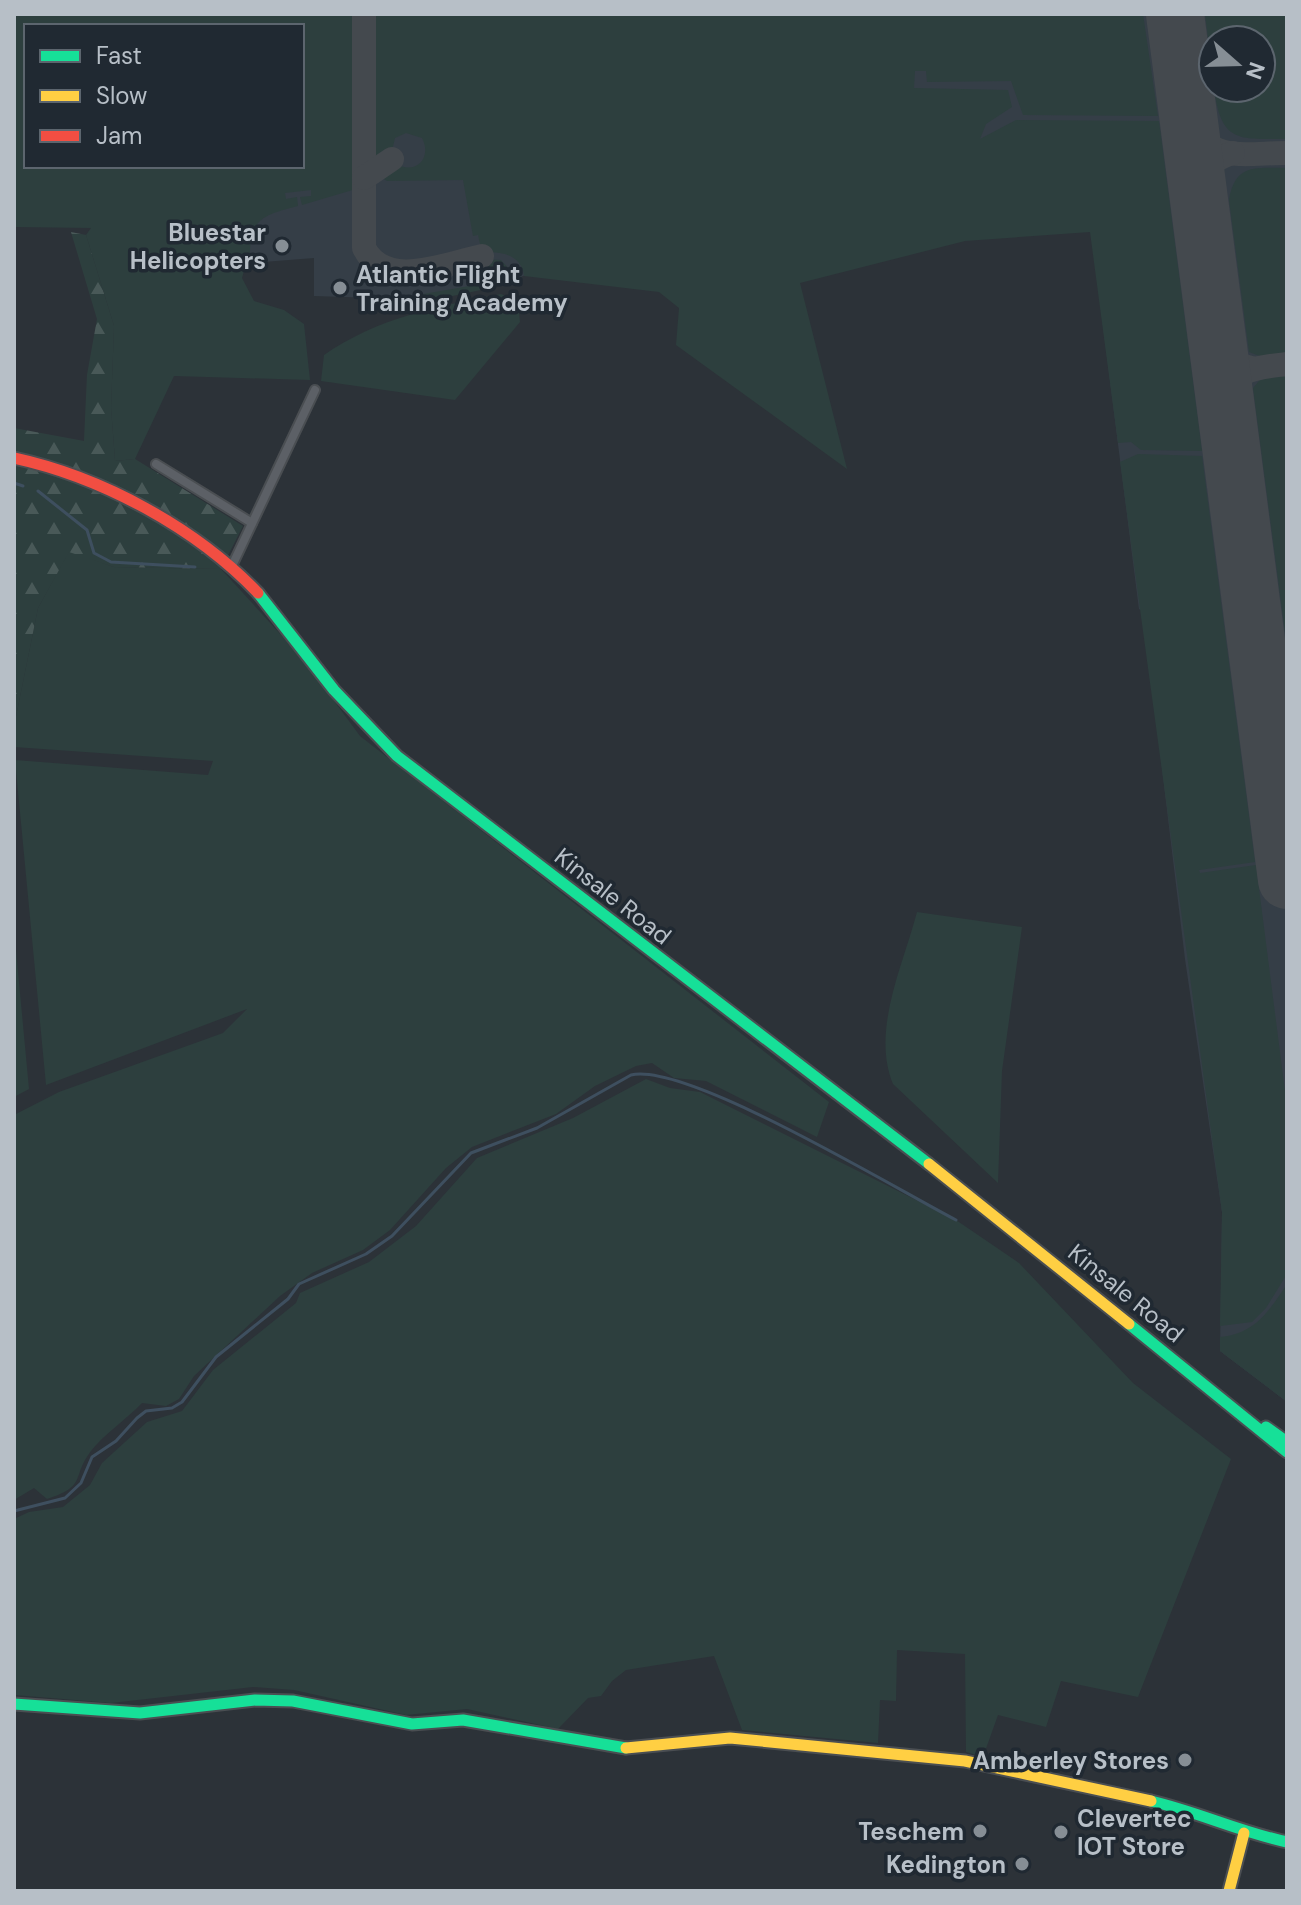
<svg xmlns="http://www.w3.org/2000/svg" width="1301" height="1905" font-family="'DM Sans',sans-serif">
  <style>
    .airport { fill: #353e47; fill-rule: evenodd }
    .green { fill: #2d3f3e; fill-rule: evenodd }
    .forest { fill: url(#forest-firs) }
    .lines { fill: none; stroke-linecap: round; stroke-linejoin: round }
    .stream { stroke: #3e4f5f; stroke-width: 3 }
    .taxiway { stroke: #44494e; stroke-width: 24 }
    .runway { stroke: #44494e; stroke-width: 58 }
    .street-casing { stroke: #4a4e52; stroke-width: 12 }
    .fast-casing { stroke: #4a4e52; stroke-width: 15 }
    .slow-casing { stroke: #4a4e52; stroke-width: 15 }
    .jam-casing { stroke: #4a4e52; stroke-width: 15 }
    .street { stroke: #5c6066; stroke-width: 8 }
    .fast { stroke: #16e098; stroke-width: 11 }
    .slow { stroke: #ffcf43; stroke-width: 11 }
    .jam { stroke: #f24e42; stroke-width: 11 }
    .poi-dot { fill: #868e95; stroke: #202932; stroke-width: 3 }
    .labels { text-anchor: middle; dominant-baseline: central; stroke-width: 7; stroke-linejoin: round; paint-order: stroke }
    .poi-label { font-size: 24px; font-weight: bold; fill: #b7bfc7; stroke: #202932; text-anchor: end }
    .street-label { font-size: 24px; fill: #b7bfc7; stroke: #202932 }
  </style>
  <defs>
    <pattern id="forest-firs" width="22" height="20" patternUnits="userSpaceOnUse" patternTransform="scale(2)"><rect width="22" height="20" fill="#2d3f3e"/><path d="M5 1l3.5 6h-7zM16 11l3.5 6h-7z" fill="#495958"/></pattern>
  </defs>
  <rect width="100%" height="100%" fill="#2c3238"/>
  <path class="airport" d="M14,14H1287V1402L1220,1351L1222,1212L1185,959L1143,611L1139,609L1091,232L1070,145L528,274L503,284L406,299L314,296V258L250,263L245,267L244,224L14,227ZM26,26H302V166H26ZM1213,40H1261V88H1213Z"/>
  <g class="green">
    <path d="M14,14H357L356,189L302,205L300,197L311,196V190L285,193L286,199L297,197L298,206C258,216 249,221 250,263L245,267L242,278L254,301L284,310L304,324L310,380L174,376L135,459L115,461L111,408L114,326L86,235L91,228L14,227ZM26,26H302V166H26Z"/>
    <path d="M372,14H1143L1158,116L1023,115L1011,81L927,82L926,71H915L914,88L1008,90L1012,107L986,124L980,139L1016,120L1159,121L1202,451L1141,450L1131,442L1118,443L1090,232L965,241L800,283L847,469L676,345L679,308L659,292L524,276C522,255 500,250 482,253L478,235L473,236L463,180L387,181L376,174L395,163C414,176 433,159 422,138L406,133L395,138L391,155L373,168L370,163Z"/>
    <path d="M1205,14H1287V139C1238,139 1221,143 1214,88H1261V40H1213V77Z"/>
    <path d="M1287,168V355L1265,358L1249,352L1229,200C1235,163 1256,168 1287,168Z"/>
    <path d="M483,259L501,260L518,279L495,287L405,306L406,297L487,283Z"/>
    <path d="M501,294L518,301L520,322L455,400L321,381L324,355C377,318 438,306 501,294Z"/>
    <path d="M1287,372V648L1253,388L1264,375Z"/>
    <path d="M1138,454L1202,456L1255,862L1199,870L1200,873L1256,865L1287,1107V1274L1266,1308L1252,1322L1220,1326L1222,1212L1120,462Z"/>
    <path d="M69,551L114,567L221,569L304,660L360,736L829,1102L817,1137L706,1081L674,1078L652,1063L636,1066L595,1086L556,1114L472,1147L446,1168L390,1230L363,1250L312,1273L280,1296L194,1376L179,1399L166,1406L142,1403C128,1418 103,1435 91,1451C71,1477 88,1486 47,1499L34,1488L14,1500V1115L59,1092L223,1033L247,1009L46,1085L15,760L208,775L213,761L14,747V726L38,608Z"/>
    <path d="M917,912L1022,927L1002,1071L998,1183L893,1084C871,1030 903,966 917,912Z"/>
    <path d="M14,929L29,1089L14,1097Z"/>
    <path d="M646,1079L670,1088L700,1092L956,1220L1019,1263L1133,1383L1231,1459L1138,1697L1061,1681L1046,1727L998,1715L983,1757L966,1752L965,1654L897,1650L896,1701L880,1700L878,1743L742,1730L714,1656L626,1670L612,1681L601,1696L588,1698L558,1729L467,1709L406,1715L294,1690L253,1687L111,1703L14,1695V1519L29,1512L63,1507L90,1485L102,1463L147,1422L182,1411L213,1370L296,1303L300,1293L369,1262L416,1226L477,1158L573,1118Z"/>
    <path d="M1287,1284V1402L1220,1351V1337C1255,1334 1269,1311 1287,1284Z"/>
  </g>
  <path class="forest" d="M71,232L86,235L114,326L111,408L115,461L135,459L243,526L221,569L114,567L69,552L38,608L14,726V428L84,441L87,375L97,319Z"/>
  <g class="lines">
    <g class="stream">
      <path d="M14,483L23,486"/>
      <path d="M38,491L87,530L94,553L111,562L195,567"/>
      <path d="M14,1511L65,1498L81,1483L92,1457L116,1441L137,1418L146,1411L172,1408L182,1402L216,1357L288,1299L299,1284L366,1254L392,1236L471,1153L537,1128L631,1075C687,1062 896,1189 956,1220"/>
    </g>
    <g class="taxiway">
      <path d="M364,14V248C386,291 447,263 482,256"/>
      <path d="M1188,112C1204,165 1240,153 1287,153"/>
      <path d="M364,178L392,159"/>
      <path d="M1198,196C1201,174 1210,159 1233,153"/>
      <path d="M1217,342L1231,362L1251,368"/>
      <path d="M1226,405C1229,368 1256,368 1287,364"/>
    </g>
    <path class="runway" d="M1175,14L1287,880"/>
    <defs>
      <g id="street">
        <path d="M156,464L252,523"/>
        <path d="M231,568L315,390"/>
      </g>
      <g id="fast">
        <path d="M258,593L334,690L397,756L929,1164"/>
        <path d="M1129,1324L1287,1452"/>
        <path d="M1266,1427L1287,1442"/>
        <path d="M14,1704L140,1713L255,1700L293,1701L412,1724L463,1720L626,1748"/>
        <path d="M1151,1801C1198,1812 1240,1832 1287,1842"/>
      </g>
      <g id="slow">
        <path d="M929,1164L1129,1324"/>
        <path d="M626,1748L730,1738L965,1761L1151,1801"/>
        <path d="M1229,1891L1244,1833"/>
      </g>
      <path id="jam" d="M14,458C102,477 196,528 258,593"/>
    </defs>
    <use href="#street" class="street-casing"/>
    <use href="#fast" class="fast-casing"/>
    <use href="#slow" class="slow-casing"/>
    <use href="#jam" class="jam-casing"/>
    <use href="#street" class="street"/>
    <use href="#fast" class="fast"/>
    <use href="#slow" class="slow"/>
    <use href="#jam" class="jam"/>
  </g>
  <g class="poi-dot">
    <circle cx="282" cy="246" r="8"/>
    <circle cx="340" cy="288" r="8"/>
    <circle cx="1185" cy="1760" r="8"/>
    <circle cx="980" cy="1831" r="8"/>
    <circle cx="1061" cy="1832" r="8"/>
    <circle cx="1022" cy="1864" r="8"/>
  </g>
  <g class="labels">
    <g class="poi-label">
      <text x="266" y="232">Bluestar<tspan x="266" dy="28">Helicopters</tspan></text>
      <text x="356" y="274" text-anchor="start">Atlantic Flight<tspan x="356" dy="28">Training Academy</tspan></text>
      <text x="1169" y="1760">Amberley Stores</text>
      <text x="1077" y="1818" text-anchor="start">Clevertec<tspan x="1077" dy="28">IOT Store</tspan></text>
      <text x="964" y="1831">Teschem</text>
      <text x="1006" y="1864">Kedington</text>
    </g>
    <g class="street-label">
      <text transform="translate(613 896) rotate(38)">Kinsale Road</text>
      <text transform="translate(1126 1293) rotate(39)">Kinsale Road</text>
    </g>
  </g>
  <rect width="1301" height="1905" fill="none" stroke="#b7bfc7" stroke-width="32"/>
  <rect x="24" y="24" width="280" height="144" fill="#202932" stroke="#5c656e" stroke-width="2"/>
  <rect x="40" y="50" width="40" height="12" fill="#16e098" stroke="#5c656e" stroke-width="2"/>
  <text x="96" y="64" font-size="24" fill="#b7bfc7">Fast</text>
  <rect x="40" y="90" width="40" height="12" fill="#ffcf43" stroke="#5c656e" stroke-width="2"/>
  <text x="96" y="104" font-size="24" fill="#b7bfc7">Slow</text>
  <rect x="40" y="130" width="40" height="12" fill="#f24e42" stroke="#5c656e" stroke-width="2"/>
  <text x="96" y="144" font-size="24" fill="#b7bfc7">Jam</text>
  <g transform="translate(1237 64) rotate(110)"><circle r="38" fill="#202932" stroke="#5c656e" stroke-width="2"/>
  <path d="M0-6L14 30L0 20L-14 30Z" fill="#868e95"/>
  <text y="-12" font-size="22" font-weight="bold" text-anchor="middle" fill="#b7bfc7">N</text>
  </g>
</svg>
